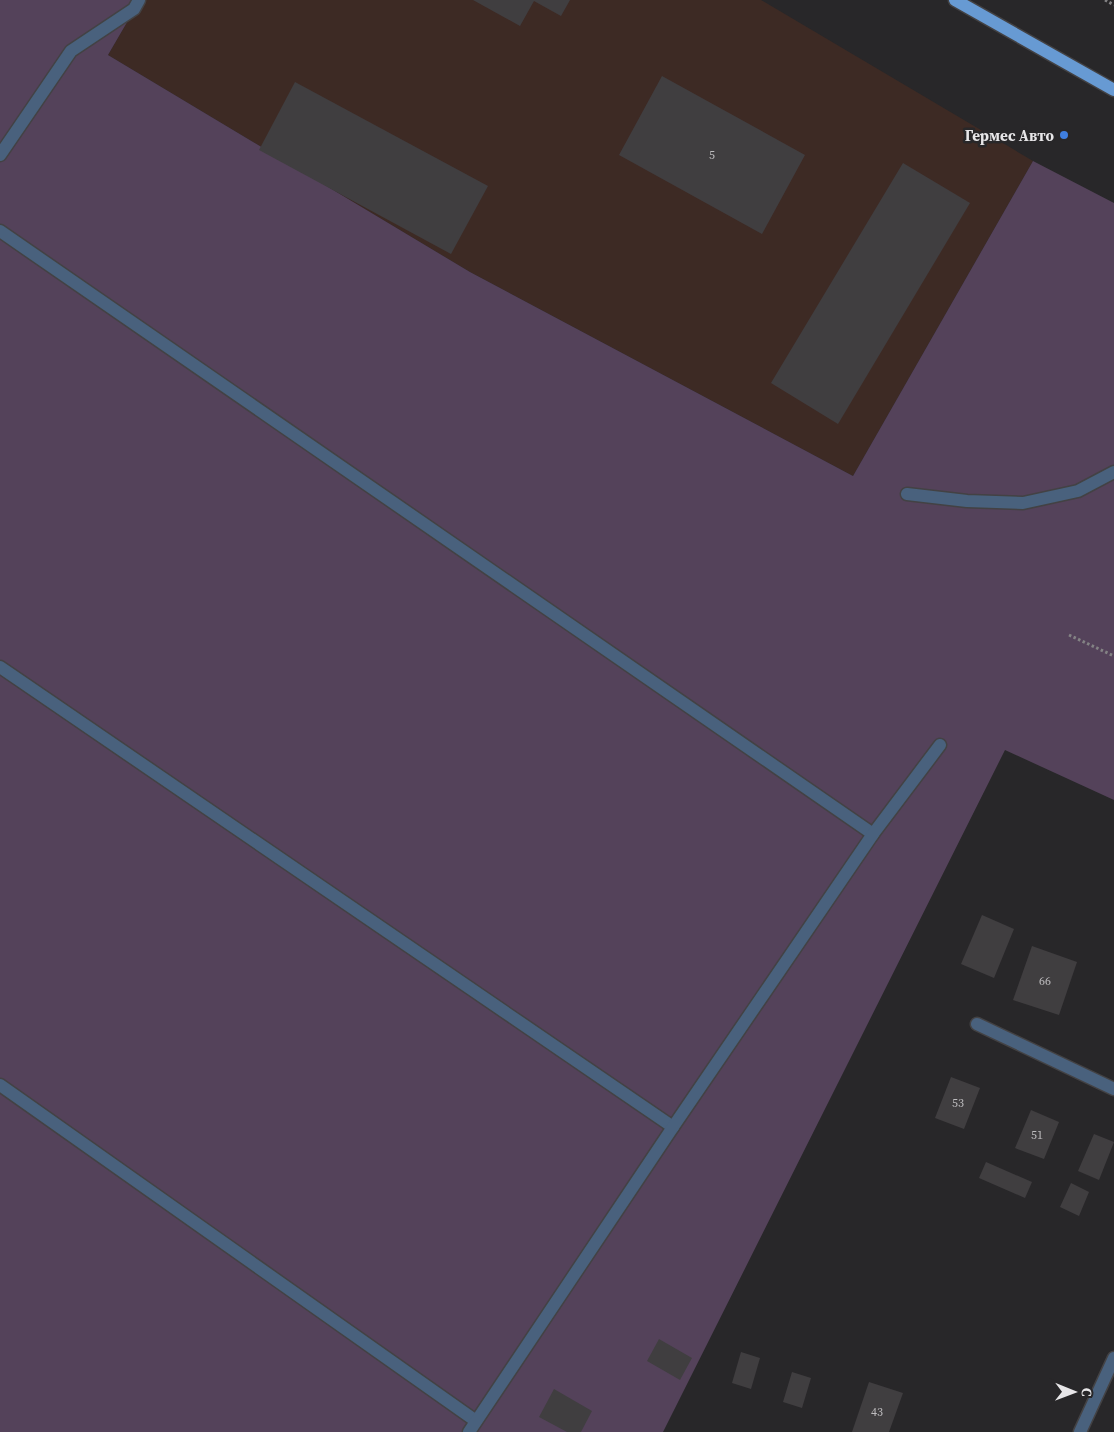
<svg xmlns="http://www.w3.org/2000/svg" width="1114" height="1432" font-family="'Source Serif 4',serif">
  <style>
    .commercial { fill: #3d2a24 }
    .green { fill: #54425a }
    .building { fill: #403e40 }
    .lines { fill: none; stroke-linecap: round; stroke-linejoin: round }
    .minor-casing { stroke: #434244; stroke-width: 15 }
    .major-casing { stroke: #434244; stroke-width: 15 }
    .path { stroke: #838284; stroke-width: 3; stroke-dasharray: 2.5 2.5; stroke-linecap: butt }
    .minor { stroke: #49617d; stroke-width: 12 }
    .major { stroke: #679ad3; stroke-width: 12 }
    .shop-dot { fill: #3f7fe0; stroke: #282729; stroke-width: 2 }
    .labels { text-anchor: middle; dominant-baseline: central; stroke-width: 5; stroke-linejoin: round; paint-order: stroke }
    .number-label { font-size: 12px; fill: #bdbcbe }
    .poi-label { font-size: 15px; font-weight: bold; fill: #e7e6e8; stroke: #282729; text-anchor: end }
  </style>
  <rect width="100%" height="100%" fill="#282729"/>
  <path class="commercial" d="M140,0H761L1033,161L853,476L470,272L108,55Z"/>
  <path class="green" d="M0,0H140L108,55L470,272L853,476L1033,161L1114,203V800L1005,750L663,1432H0Z"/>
  <g class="building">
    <path d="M473,0H570L561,16L534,1L520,26Z"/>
    <path d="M662,76L805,155L762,234L619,155Z"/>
    <path d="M295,82L488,186L451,254L259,150Z"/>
    <path d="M903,163L970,203L838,424L771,383Z"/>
    <path d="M982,915L1014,929L994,978L961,964Z"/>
    <path d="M1032,946L1077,962L1059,1015L1013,1000Z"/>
    <path d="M951,1077L980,1088L964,1129L935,1118Z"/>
    <path d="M1031,1110L1059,1122L1044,1159L1015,1148Z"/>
    <path d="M1094,1134L1114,1142L1099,1180L1078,1171Z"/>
    <path d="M986,1162L1032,1182L1025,1198L979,1178Z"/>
    <path d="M1071,1183L1089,1192L1079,1216L1060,1207Z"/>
    <path d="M659,1339L692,1358L680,1380L647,1361Z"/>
    <path d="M741,1352L760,1358L751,1389L732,1383Z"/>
    <path d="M792,1372L811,1378L802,1408L783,1402Z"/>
    <path d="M869,1382L903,1393L889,1432H852Z"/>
    <path d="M554,1389L592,1411L581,1432H567L539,1417Z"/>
  </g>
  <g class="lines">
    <defs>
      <g id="minor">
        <path d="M0,155L71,51L134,9L139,0"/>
        <path d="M0,231L873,834"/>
        <path d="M907,494L967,501L1023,503L1078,491L1114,472"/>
        <path d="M0,667L673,1127"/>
        <path d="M977,1024L1114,1089"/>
        <path d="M0,1085L476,1421"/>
        <path d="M469,1432L673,1127L873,834L940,745"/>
        <path d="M1080,1432L1114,1358"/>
      </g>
      <path id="major" d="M955,0L1114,90"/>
    </defs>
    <use href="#minor" class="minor-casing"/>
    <use href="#major" class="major-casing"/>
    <g class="path">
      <path d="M1105,0L1114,5"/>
      <path d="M1069,635L1114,656"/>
    </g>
    <use href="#minor" class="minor"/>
    <use href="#major" class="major"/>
  </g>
  <circle class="shop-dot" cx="1064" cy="135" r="5"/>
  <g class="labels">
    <g class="number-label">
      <text x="712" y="155">5</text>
      <text x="1045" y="981">66</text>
      <text x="958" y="1103">53</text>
      <text x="1037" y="1135">51</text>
      <text x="877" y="1412">43</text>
    </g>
    <g class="poi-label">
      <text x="1054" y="135">Гермес Авто</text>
    </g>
  </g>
  <g transform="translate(1074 1392) rotate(91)" stroke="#282729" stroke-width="4" paint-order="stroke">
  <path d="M0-4L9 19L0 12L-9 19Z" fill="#e7e6e8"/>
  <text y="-8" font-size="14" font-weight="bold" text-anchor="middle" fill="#e7e6e8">С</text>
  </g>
</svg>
